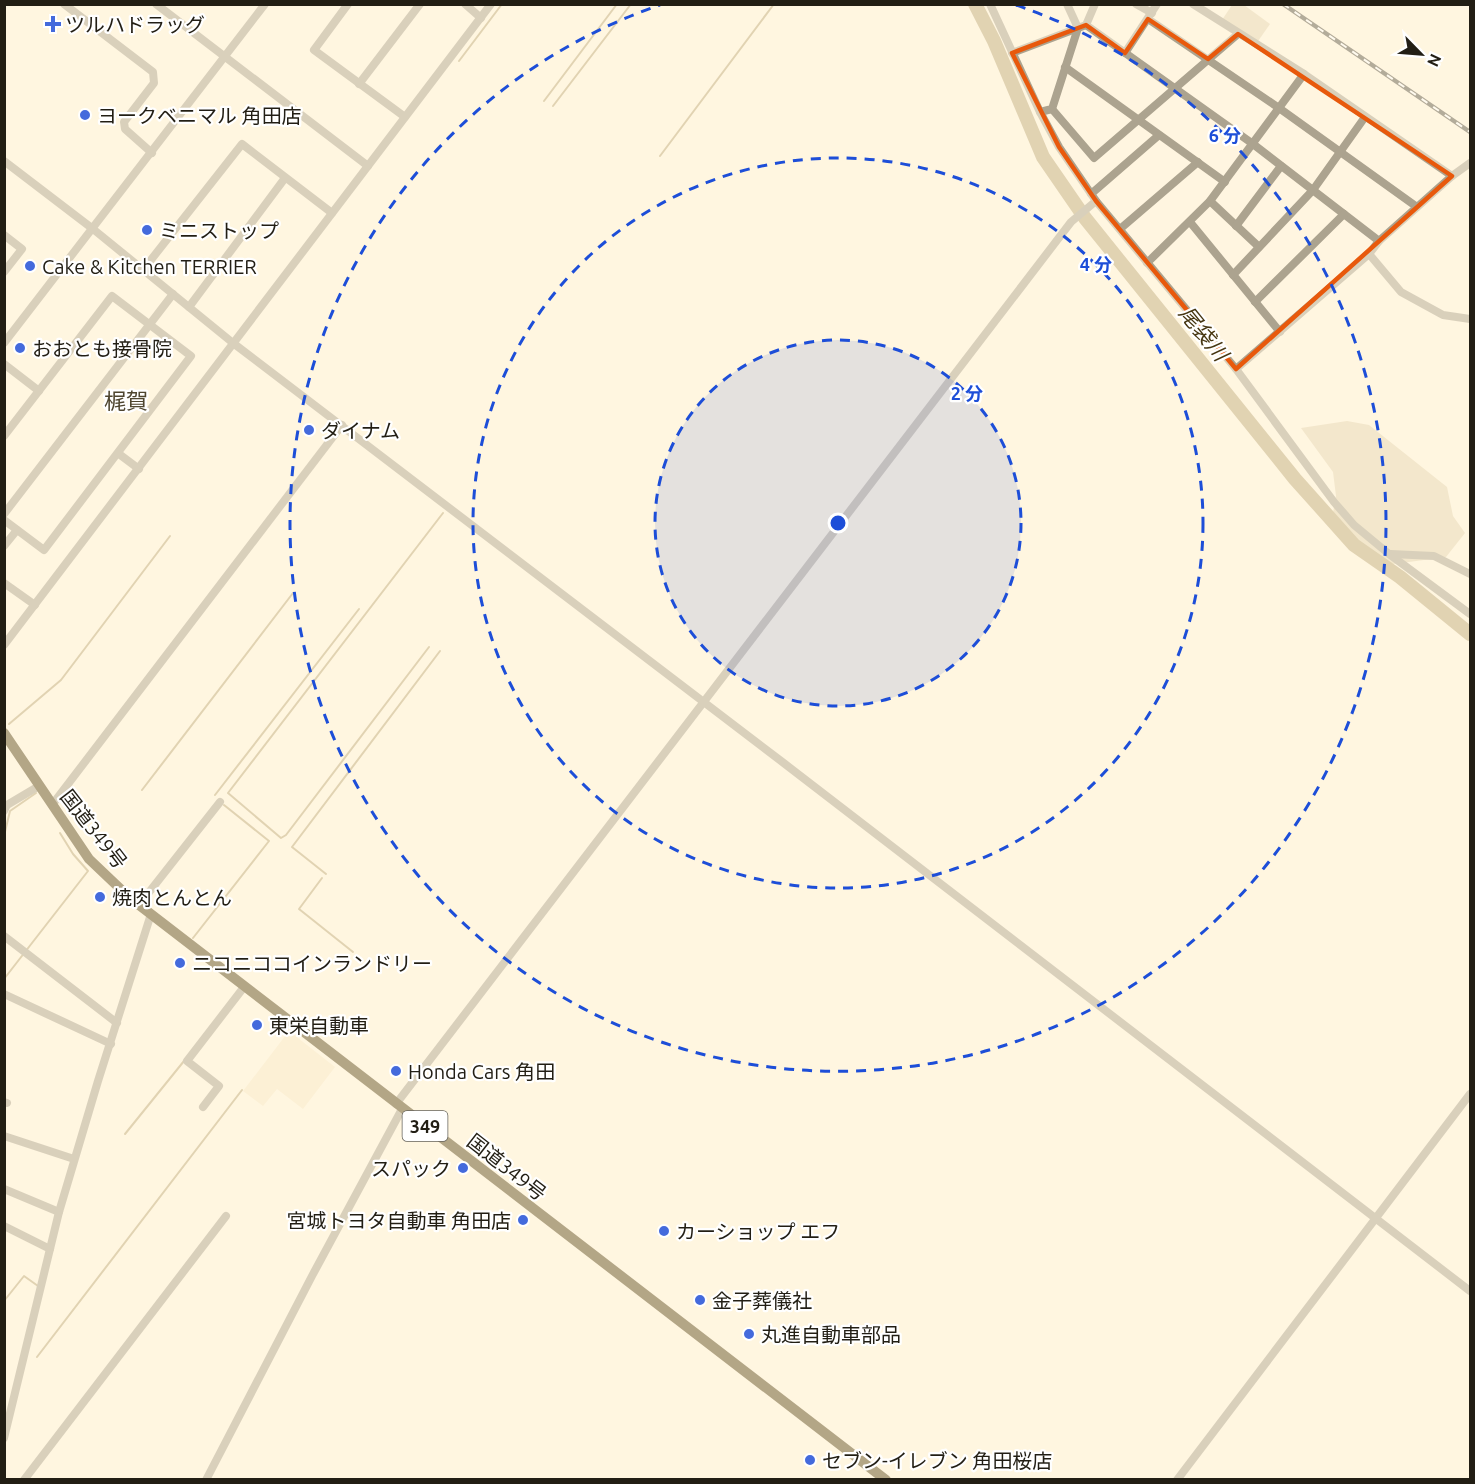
<svg xmlns="http://www.w3.org/2000/svg" width="1475" height="1484" font-family="Ubuntu,'Noto Sans JP',sans-serif">
  <style>
    .built { fill: #f8e9c8 }
    .green { fill: #e5d6b3 }
    .lines { fill: none; stroke-linecap: round; stroke-linejoin: round }
    .stream { stroke: #bda97b; stroke-width: 2 }
    .river { stroke: #bda97b; stroke-width: 14 }
    .minor { stroke: #aca38f; stroke-width: 8 }
    .highway { stroke: #58461a; stroke-width: 10 }
    .rail-casing { stroke: #585245; stroke-width: 4.5 }
    .rail { stroke: #fff; stroke-width: 2; stroke-dasharray: 7; stroke-linecap: butt }
    .marked { fill: none; stroke: #e8590c; stroke-width: 4.5; stroke-linejoin: round }
    .ring { fill: none; stroke: #1d4ed8; stroke-width: 3; stroke-dasharray: 10 8 }
    .poi-dot { fill: #446adc; stroke: #fff; stroke-width: 2 }
    .labels { text-anchor: middle; dominant-baseline: central; stroke-width: 4.5; stroke-linejoin: round; paint-order: stroke }
    .shield { fill: #fff; stroke: #64625a; stroke-width: 1.5 }
    .shield-label { font-size: 18px; font-weight: bold; fill: #221e14 }
    .poi-label { font-size: 20px; fill: #221e14; stroke: #fff; text-anchor: start }
    .street-label { font-size: 20px; fill: #221e14; stroke: #fff }
    .water-label { font-size: 21px; font-style: italic; fill: #473712; stroke: #fff }
    .quarter-label { font-size: 22px; fill: #4f4630; stroke: #fff }
    .centre { fill: #1d4ed8; stroke: #fff; stroke-width: 3 }
    .ring-label { font-size: 18px; text-anchor: middle; font-weight: bold; fill: #1d4ed8; stroke: #fff; stroke-width: 4.5; stroke-linejoin: round; paint-order: stroke }
  </style>
  <rect width="100%" height="100%" fill="#fff5e0"/>
  <path class="built" d="M289,1031L335,1067L303,1109L277,1089L263,1106L243,1091Z"/>
  <g class="green">
    <path d="M1232,5H1244L1270,24L1256,44L1222,20Z"/>
    <path d="M1347,421L1369,425L1447,487L1453,516L1465,533L1446,557L1394,564L1370,559L1350,546L1336,534L1332,518L1336,496L1333,472L1301,428Z"/>
  </g>
  <g class="lines">
    <g class="stream">
      <path d="M459,61L502,4"/>
      <path d="M544,101L617,4"/>
      <path d="M553,106L631,4"/>
      <path d="M660,156L774,4"/>
      <path d="M429,647L286,835L281,838L228,793L443,513"/>
      <path d="M9,724L61,680L170,536"/>
      <path d="M142,790L293,593"/>
      <path d="M215,795L359,609"/>
      <path d="M4,836L10,811L36,793"/>
      <path d="M326,874L292,847L440,651"/>
      <path d="M322,878L299,909L353,952"/>
      <path d="M193,938L269,841L224,805"/>
      <path d="M4,979L88,871L73,854L60,833"/>
      <path d="M125,1134L184,1061"/>
      <path d="M4,1301L24,1276L38,1286"/>
      <path d="M37,1357L242,1090"/>
      <path d="M4,1479L5,1480"/>
    </g>
    <path class="river" d="M975,4L994,41L1043,157L1085,218L1295,479L1354,545L1400,577L1470,634"/>
    <g class="minor">
      <path d="M64,4L153,72L154,83L124,122L125,129L152,153"/>
      <path d="M156,4L368,166"/>
      <path d="M348,4L314,50L405,117"/>
      <path d="M465,4L481,18"/>
      <path d="M990,4L1040,112L1059,147L1096,201L1236,369L1334,502L1354,525L1389,554L1470,614"/>
      <path d="M1136,4L1152,13"/>
      <path d="M1193,4L1304,74L1452,176"/>
      <path d="M1148,19L1279,108L1417,207"/>
      <path d="M1086,25L1253,144L1379,241"/>
      <path d="M1012,53L1086,25L1095,4"/>
      <path d="M1125,53L1157,4"/>
      <path d="M1065,67L1225,182"/>
      <path d="M359,84L420,4"/>
      <path d="M1052,109L1094,158L1238,34"/>
      <path d="M1040,112L1052,109L1078,28L1067,4"/>
      <path d="M4,161L93,229L233,343L785,764L1470,1291"/>
      <path d="M1091,194L1159,135"/>
      <path d="M1210,201L1259,247"/>
      <path d="M1190,222L1280,332"/>
      <path d="M1236,226L1281,166"/>
      <path d="M1120,229L1198,162"/>
      <path d="M4,235L22,249L4,272"/>
      <path d="M1369,254L1401,292L1443,315L1470,319"/>
      <path d="M1147,263L1210,201L1304,74"/>
      <path d="M143,270L242,144L332,213"/>
      <path d="M1233,275L1313,190L1365,117"/>
      <path d="M1255,302L1344,214"/>
      <path d="M189,307L285,178"/>
      <path d="M4,343L265,4"/>
      <path d="M4,364L39,391"/>
      <path d="M1236,369L1369,254L1379,241L1452,176L1470,163"/>
      <path d="M4,436L112,296L191,356L44,550L4,520"/>
      <path d="M119,454L139,469"/>
      <path d="M4,514L173,294"/>
      <path d="M4,546L17,530"/>
      <path d="M1391,554L1434,556L1470,574"/>
      <path d="M4,583L35,605"/>
      <path d="M4,645L491,4"/>
      <path d="M52,805L342,425"/>
      <path d="M4,811L7,805L39,786"/>
      <path d="M139,905L220,802"/>
      <path d="M4,936L117,1023"/>
      <path d="M4,994L111,1044"/>
      <path d="M4,1102L7,1103"/>
      <path d="M396,1104L1071,222L1096,201"/>
      <path d="M203,1107L219,1086L187,1061L244,987"/>
      <path d="M4,1136L74,1159"/>
      <path d="M4,1189L59,1212"/>
      <path d="M4,1226L50,1249"/>
      <path d="M4,1438L59,1212L98,1081L151,914"/>
      <path d="M24,1480L226,1216"/>
      <path d="M206,1480L312,1276L402,1109"/>
      <path d="M1177,1480L1470,1094"/>
    </g>
    <path class="highway" d="M4,733L89,859L130,898L886,1480"/>
    <defs>
      <path id="rail" d="M1283,4L1470,132"/>
    </defs>
    <use href="#rail" class="rail-casing"/>
    <use href="#rail" class="rail"/>
  </g>
  <path d="M0 0H1475V1484H0ZM1148,19L1208,59L1238,34L1452,176L1236,369L1096,201L1059,147L1012,53L1086,25L1125,53Z" fill="#fff5e0" fill-opacity=".55" fill-rule="evenodd"/>
  <path class="marked" d="M1148,19L1208,59L1238,34L1452,176L1236,369L1096,201L1059,147L1012,53L1086,25L1125,53Z"/>
  <circle cx="838" cy="523" r="183" fill="#1d4ed8" fill-opacity=".12"/>
  <g class="ring">
    <circle cx="838" cy="523" r="183"/>
    <circle cx="838" cy="523" r="365"/>
    <path d="M1016 5A548 548 0 1 1 660 5"/>
  </g>
  <g class="poi-dot">
    <path d="M50 15h6v6h6v6h-6v6h-6v-6h-6v-6h6z"/>
    <circle cx="85" cy="115" r="6"/>
    <circle cx="147" cy="230" r="6"/>
    <circle cx="30" cy="266" r="6"/>
    <circle cx="20" cy="348" r="6"/>
    <circle cx="309" cy="430" r="6"/>
    <circle cx="100" cy="897" r="6"/>
    <circle cx="180" cy="963" r="6"/>
    <circle cx="257" cy="1025" r="6"/>
    <circle cx="396" cy="1071" r="6"/>
    <circle cx="463" cy="1168" r="6"/>
    <circle cx="523" cy="1220" r="6"/>
    <circle cx="664" cy="1231" r="6"/>
    <circle cx="700" cy="1300" r="6"/>
    <circle cx="749" cy="1334" r="6"/>
    <circle cx="810" cy="1460" r="6"/>
  </g>
  <g class="labels">
    <rect class="shield" x="402.5" y="1111" width="45" height="30" rx="4.5"/>
    <g class="shield-label">
      <text x="425" y="1126">349</text>
    </g>
    <g class="poi-label">
      <text x="65" y="24">ツルハドラッグ</text>
      <text x="97" y="115">ヨークベニマル 角田店</text>
      <text x="159" y="230">ミニストップ</text>
      <text x="42" y="266">Cake &amp; Kitchen TERRIER</text>
      <text x="32" y="348">おおとも接骨院</text>
      <text x="321" y="430">ダイナム</text>
      <text x="112" y="897">焼肉とんとん</text>
      <text x="192" y="963">ニコニココインランドリー</text>
      <text x="269" y="1025">東栄自動車</text>
      <text x="408" y="1071">Honda Cars 角田</text>
      <text x="451" y="1168" text-anchor="end">スパック</text>
      <text x="511" y="1220" text-anchor="end">宮城トヨタ自動車 角田店</text>
      <text x="676" y="1231">カーショップ エフ</text>
      <text x="712" y="1300">金子葬儀社</text>
      <text x="761" y="1334">丸進自動車部品</text>
      <text x="822" y="1460">セブン-イレブン 角田桜店</text>
    </g>
    <g class="street-label">
      <text transform="translate(94 829) rotate(52)">国道349号</text>
      <text transform="translate(507 1167) rotate(38)">国道349号</text>
    </g>
    <g class="water-label">
      <text transform="translate(1204 333) rotate(51)">尾袋川</text>
    </g>
    <g class="quarter-label">
      <text x="126" y="400">梶賀</text>
    </g>
  </g>
  <circle cx="838" cy="523" r="9" class="centre"/>
  <g class="ring-label">
    <text x="1225" y="142">6 分</text>
    <text x="1096" y="271">4 分</text>
    <text x="967" y="400">2 分</text>
  </g>
  <rect width="1475" height="1484" fill="none" stroke="#221e14" stroke-width="12"/>
  <g transform="translate(1421 54) rotate(115)" stroke="#ffffff" stroke-width="4.5" paint-order="stroke">
  <path d="M0-4.5L10 22L0 15L-10 22Z" fill="#221e14"/>
  <text y="-9" font-size="16" font-weight="bold" text-anchor="middle" fill="#221e14">N</text>
  </g>
</svg>
